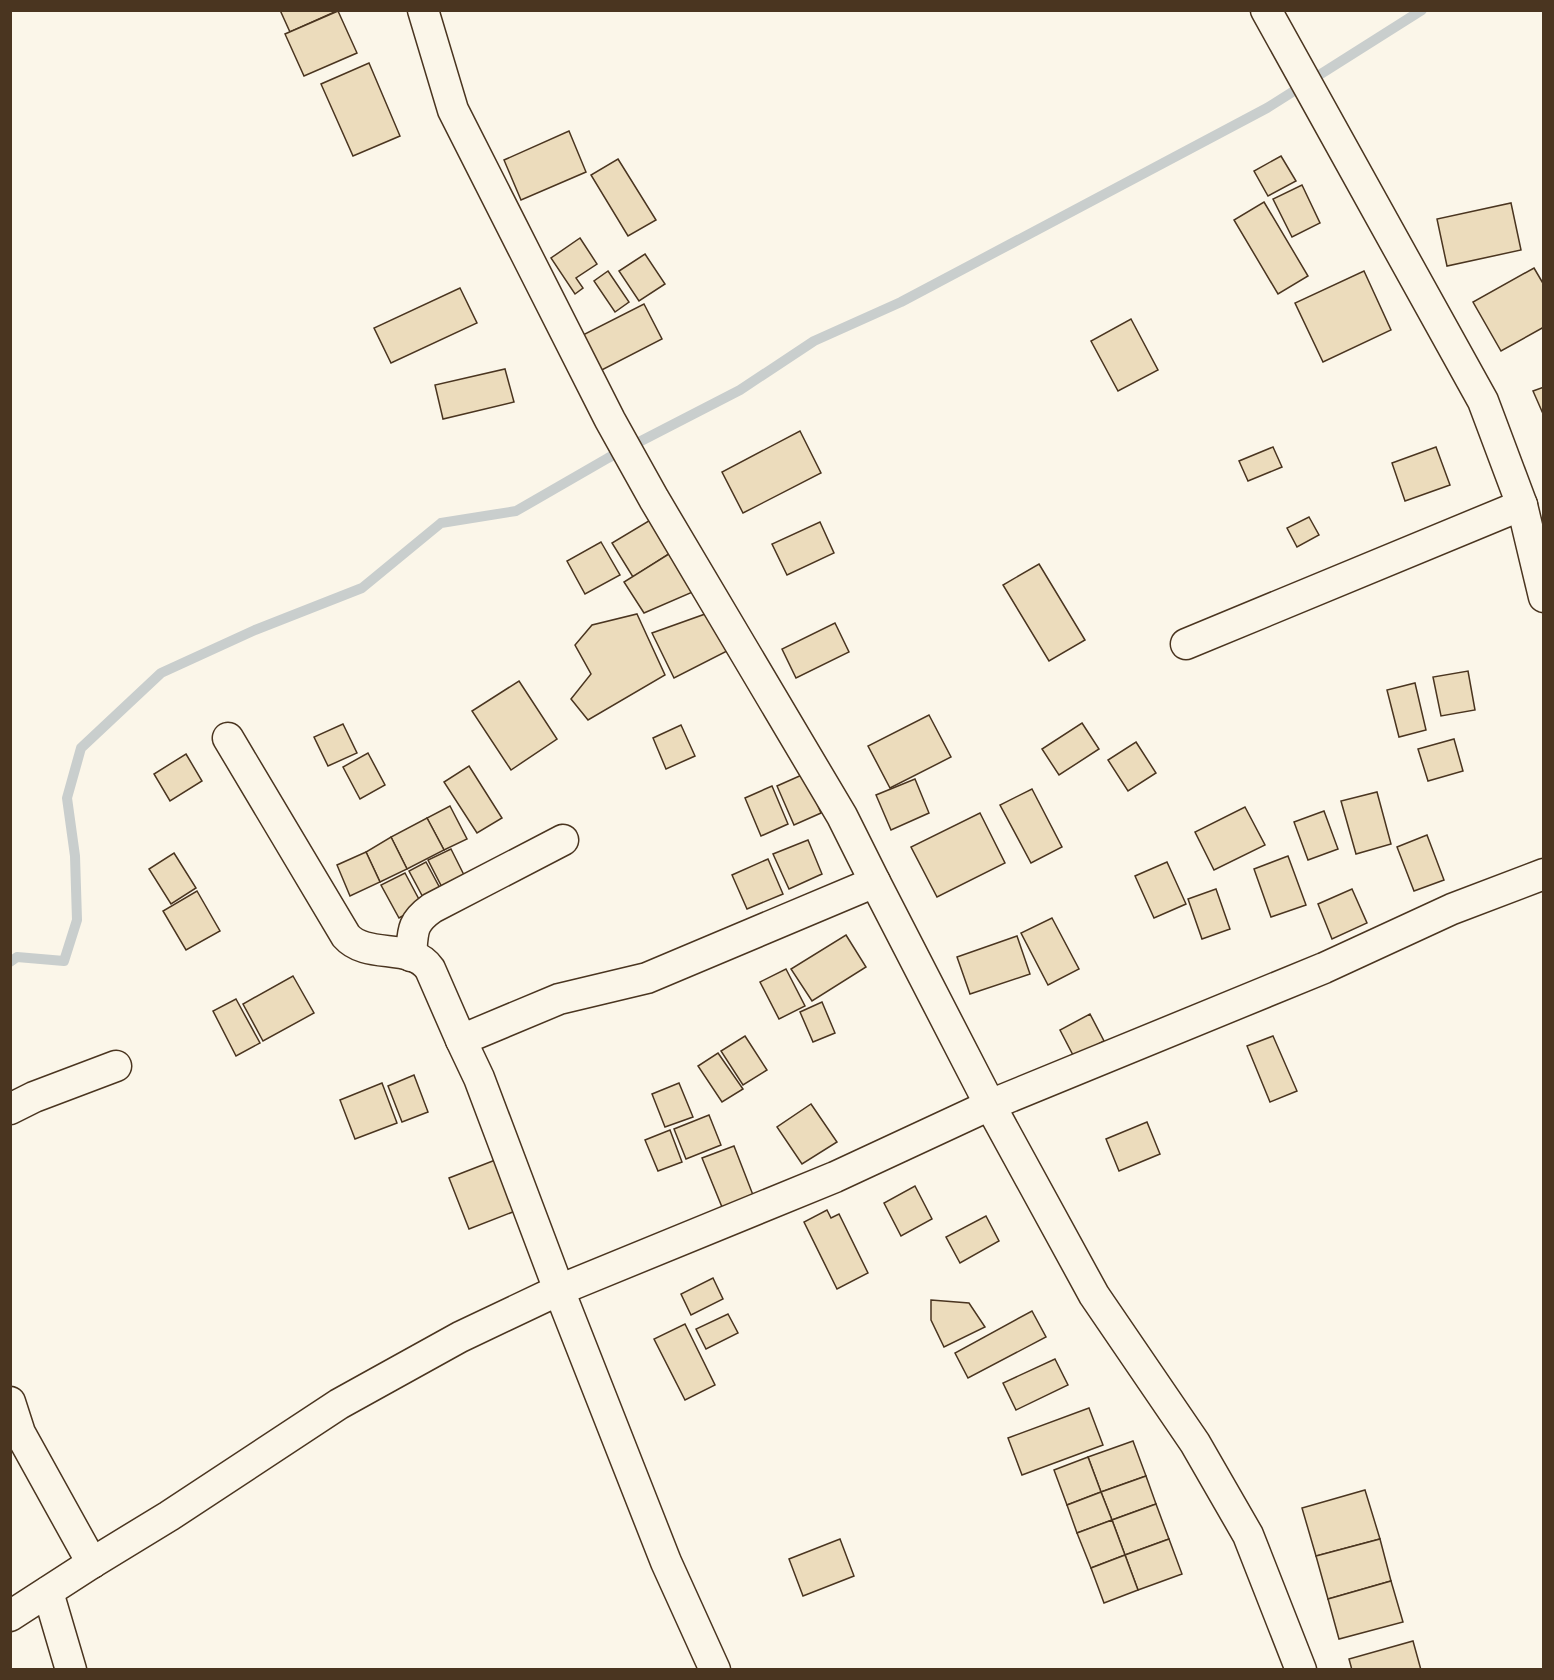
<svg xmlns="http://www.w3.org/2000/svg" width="1554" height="1680" font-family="Lora,serif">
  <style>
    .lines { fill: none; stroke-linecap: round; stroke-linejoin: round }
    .stream { stroke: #c9cecd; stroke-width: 10 }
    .building { fill: #ecdcbc; stroke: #4a3520; stroke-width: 1.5 }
    .minor-casing { stroke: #4a3520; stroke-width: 33 }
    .minor { stroke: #fbf6e9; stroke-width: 30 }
  </style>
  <rect width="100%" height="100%" fill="#fbf6e9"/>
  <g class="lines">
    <path class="stream" d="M10,962L17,957L64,961L77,920L75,856L67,798L81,748L161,673L255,630L362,588L441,523L516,511L608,458L740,390L814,341L901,302L1267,108L1422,10"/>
  </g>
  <g class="building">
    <path d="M280,10H339L290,32Z"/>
    <path d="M338,11L357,53L304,76L285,34Z"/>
    <path d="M369,63L400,136L353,156L321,84Z"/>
    <path d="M569,131L586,172L521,200L504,160Z"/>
    <path d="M1281,156L1296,181L1268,196L1254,171Z"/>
    <path d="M618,159L656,220L628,236L591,175Z"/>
    <path d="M1302,185L1320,223L1292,237L1273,199Z"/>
    <path d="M1264,202L1308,276L1278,294L1234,220Z"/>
    <path d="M1511,203L1521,250L1447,266L1437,219Z"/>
    <path d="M580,238L597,264L576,278L583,288L575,294L551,258Z"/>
    <path d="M645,254L665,284L639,301L619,271Z"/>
    <path d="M1534,268L1544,285V327L1501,351L1473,302Z"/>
    <path d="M608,271L629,302L615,312L594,281Z"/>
    <path d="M1364,271L1391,330L1323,362L1295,303Z"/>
    <path d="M460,288L477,323L391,363L374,328Z"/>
    <path d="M644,304L662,339L594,374L575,339Z"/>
    <path d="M1131,319L1158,370L1118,391L1091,341Z"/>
    <path d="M505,369L514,402L443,419L435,385Z"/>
    <path d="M1544,387V416L1533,391Z"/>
    <path d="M800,431L821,473L743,513L722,472Z"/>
    <path d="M1273,447L1282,467L1248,481L1239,461Z"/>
    <path d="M1436,447L1450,485L1405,501L1392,463Z"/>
    <path d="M1309,517L1319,535L1297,547L1287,528Z"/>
    <path d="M652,519L672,552L633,577L612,543Z"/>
    <path d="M820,522L834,553L787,575L772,544Z"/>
    <path d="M601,542L620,575L585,594L567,561Z"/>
    <path d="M672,552L695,591L644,613L624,582Z"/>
    <path d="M1039,564L1085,640L1049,661L1003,585Z"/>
    <path d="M708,613L731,649L674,678L652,633Z"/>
    <path d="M637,614L665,675L588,720L571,699L591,674L575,645L592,625Z"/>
    <path d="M835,623L849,652L796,678L782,649Z"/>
    <path d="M1468,671L1475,710L1441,716L1433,677Z"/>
    <path d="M519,681L557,739L511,770L472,711Z"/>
    <path d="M1415,683L1426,730L1399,737L1387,690Z"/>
    <path d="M929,715L951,757L890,788L868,746Z"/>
    <path d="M1082,723L1099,749L1059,775L1042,749Z"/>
    <path d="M343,724L357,753L328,766L314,737Z"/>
    <path d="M681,725L695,756L666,769L653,738Z"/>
    <path d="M1454,739L1463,771L1428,781L1418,749Z"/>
    <path d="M1136,742L1156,773L1128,791L1108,760Z"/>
    <path d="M368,753L385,785L360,799L343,767Z"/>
    <path d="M186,754L202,781L170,801L154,774Z"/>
    <path d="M469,766L502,818L477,833L444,782Z"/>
    <path d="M804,774L821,813L794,825L777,786Z"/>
    <path d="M915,779L929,813L891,830L876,795Z"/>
    <path d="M772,786L788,824L761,836L745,798Z"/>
    <path d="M1032,789L1062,847L1031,863L1000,805Z"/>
    <path d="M1377,792L1391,844L1356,854L1341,801Z"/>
    <path d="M450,806L467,839L444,850L427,818Z"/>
    <path d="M1245,807L1265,845L1214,870L1195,832Z"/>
    <path d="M1324,811L1338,849L1308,860L1294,822Z"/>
    <path d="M980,813L1005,863L937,897L911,847Z"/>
    <path d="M427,818L444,850L407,869L391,837Z"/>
    <path d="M1427,835L1444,880L1414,891L1397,847Z"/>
    <path d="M391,837L407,869L380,882L366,852Z"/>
    <path d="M808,840L822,874L789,889L773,854Z"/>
    <path d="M451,849L468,883L446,895L428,860Z"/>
    <path d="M366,852L380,882L350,896L337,865Z"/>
    <path d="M174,853L196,888L171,904L149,869Z"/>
    <path d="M1288,856L1306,905L1271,917L1254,869Z"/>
    <path d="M768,859L783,894L747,909L732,875Z"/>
    <path d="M426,862L442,892L425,901L409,871Z"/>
    <path d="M1167,862L1186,904L1154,918L1135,876Z"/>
    <path d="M405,873L422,905L399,918L381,885Z"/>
    <path d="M1216,889L1230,929L1202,939L1188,899Z"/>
    <path d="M1352,889L1367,923L1332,939L1318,904Z"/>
    <path d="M197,891L220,931L186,950L163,911Z"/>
    <path d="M1052,918L1079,969L1048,985L1021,933Z"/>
    <path d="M846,935L866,967L812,1001L791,969Z"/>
    <path d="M1017,936L1030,974L970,994L957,957Z"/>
    <path d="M786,969L805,1006L779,1019L760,982Z"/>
    <path d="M293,976L314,1013L263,1041L243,1004Z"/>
    <path d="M236,999L260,1043L236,1056L213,1011Z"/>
    <path d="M822,1002L835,1033L813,1042L800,1012Z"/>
    <path d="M1090,1014L1104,1041L1074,1057L1060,1030Z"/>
    <path d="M745,1036L767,1070L743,1085L721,1051Z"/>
    <path d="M1273,1036L1297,1091L1270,1102L1247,1046Z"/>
    <path d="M718,1053L743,1089L722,1102L698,1066Z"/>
    <path d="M414,1075L428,1112L402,1122L388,1086Z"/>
    <path d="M382,1083L397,1123L355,1139L340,1100Z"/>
    <path d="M679,1083L693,1117L665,1127L652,1094Z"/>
    <path d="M811,1104L837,1142L802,1164L777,1127Z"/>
    <path d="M709,1115L721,1145L686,1159L674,1129Z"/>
    <path d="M1147,1122L1160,1154L1119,1171L1106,1139Z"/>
    <path d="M670,1130L682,1162L658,1171L645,1140Z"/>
    <path d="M734,1146L753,1195L722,1207L702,1158Z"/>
    <path d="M503,1157L523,1208L469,1229L449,1178Z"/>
    <path d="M915,1186L932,1219L901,1236L884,1203Z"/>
    <path d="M827,1210L831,1218L839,1214L868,1273L837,1289L804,1222Z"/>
    <path d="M986,1216L999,1241L960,1263L946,1237Z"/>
    <path d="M713,1278L723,1299L691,1315L681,1294Z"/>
    <path d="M931,1300L969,1303L985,1327L944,1347L931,1320Z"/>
    <path d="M1032,1311L1046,1337L968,1378L955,1353Z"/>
    <path d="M728,1314L738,1333L706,1349L696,1329Z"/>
    <path d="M685,1324L715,1385L685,1400L654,1339Z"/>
    <path d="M1055,1359L1068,1385L1016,1410L1003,1383Z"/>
    <path d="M1089,1408L1103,1445L1022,1475L1008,1438Z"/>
    <path d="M1133,1441L1146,1476L1101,1492L1088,1457Z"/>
    <path d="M1088,1457L1101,1492L1067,1505L1054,1470Z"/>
    <path d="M1146,1476L1156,1504L1112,1520L1101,1492Z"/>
    <path d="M1365,1490L1380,1539L1316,1556L1302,1508Z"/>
    <path d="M1101,1492L1112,1520L1077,1533L1067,1505Z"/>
    <path d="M1156,1504L1169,1539L1125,1555L1112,1520Z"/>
    <path d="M1112,1520L1125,1555L1091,1568L1077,1533Z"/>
    <path d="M840,1539L854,1576L803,1596L789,1559Z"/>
    <path d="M1169,1539L1182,1574L1138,1590L1125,1555Z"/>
    <path d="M1380,1539L1391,1581L1328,1599L1316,1556Z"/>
    <path d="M1125,1555L1138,1590L1104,1603L1091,1568Z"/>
    <path d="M1391,1581L1403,1622L1339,1639L1328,1599Z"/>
    <path d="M1413,1641L1421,1670H1352L1349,1659Z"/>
  </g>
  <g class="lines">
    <defs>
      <g id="minor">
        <path d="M423,10L453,110L610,420L654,499L842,816L875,882L990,1105L1094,1295L1195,1443L1248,1535L1301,1670"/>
        <path d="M1266,10L1483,401L1522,505L1544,597"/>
        <path d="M1186,644L1522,505"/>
        <path d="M228,738L346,936C367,960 412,942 430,969L461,1040"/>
        <path d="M411,956C413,931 411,923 432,908L563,840"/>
        <path d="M10,1109L34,1097L116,1066"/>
        <path d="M10,1402L20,1433L92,1563"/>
        <path d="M48,1592L71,1670"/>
        <path d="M10,1616L92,1563L169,1516L339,1404L460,1337L559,1290L835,1177L990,1105L1324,968L1452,909L1544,874"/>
        <path d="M715,1670L666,1562L559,1290L479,1078L461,1040L559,999L647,978L875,882"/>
      </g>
    </defs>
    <use href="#minor" class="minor-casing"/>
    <use href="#minor" class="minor"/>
  </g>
  <rect width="1554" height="1680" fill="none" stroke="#4a3520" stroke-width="24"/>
</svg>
